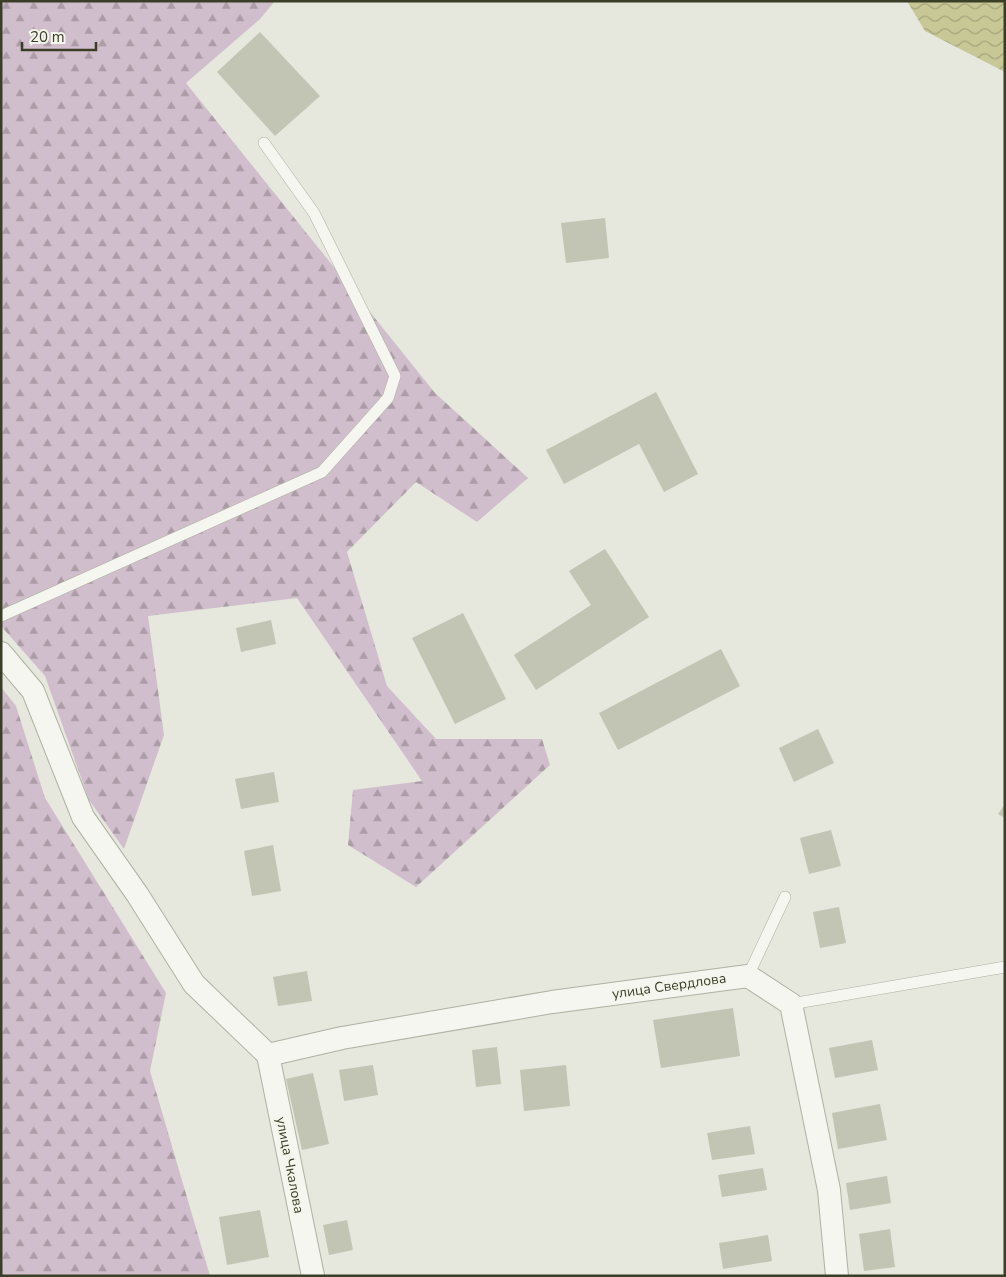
<svg xmlns="http://www.w3.org/2000/svg" width="1006" height="1277" font-family="'Nunito Sans',sans-serif">
  <style>
    .forest { fill: url(#forest-firs) }
    .water { fill: url(#water-waves) }
    .building { fill: #c2c4b4 }
    .lines { fill: none; stroke-linecap: round; stroke-linejoin: round }
    .lane-casing { stroke: #afb1a2; stroke-width: 12 }
    .street-casing { stroke: #afb1a2; stroke-width: 24 }
    .lane { stroke: #f5f6f0; stroke-width: 11 }
    .street { stroke: #f5f6f0; stroke-width: 22 }
    .labels { text-anchor: middle; dominant-baseline: central; stroke-width: 4; stroke-linejoin: round; paint-order: stroke }
    .street-label { font-size: 14px; fill: #3b3e26; stroke: #f4f5ec }
  </style>
  <defs>
    <pattern id="forest-firs" width="22" height="20" patternUnits="userSpaceOnUse" patternTransform="scale(1.25)"><rect width="22" height="20" fill="#d1becd"/><path d="M5 1l3.5 6h-7zM16 11l3.5 6h-7z" fill="#ab9ca6"/></pattern>
    <pattern id="water-waves" width="16" height="10" patternUnits="userSpaceOnUse" patternTransform="scale(1.25)"><rect width="16" height="10" fill="#c8c897"/><path d="M0 5q4-4 8 0t8 0" fill="none" stroke="#a4a47b"/></pattern>
  </defs>
  <rect width="100%" height="100%" fill="#e6e7dd"/>
  <g class="forest">
    <path d="M1,1H275L260,19L186,83L435,393L528,478L477,522L416,482L347,552L387,686L436,739H542L550,765L416,887L348,845L353,790L422,781L297,598L148,616L164,735L124,849L89,800L45,676L1,626Z"/>
    <path d="M1,687L16,706L45,798L166,993L150,1071L210,1276H1Z"/>
  </g>
  <path class="water" d="M907,1H1005V72L925,31Z"/>
  <g class="building">
    <path d="M260,32L320,96L275,136L217,72Z"/>
    <path d="M605,218L609,258L566,263L561,223Z"/>
    <path d="M656,392L698,474L664,492L639,444L564,484L546,450Z"/>
    <path d="M605,549L649,617L536,690L514,655L591,605L569,571Z"/>
    <path d="M463,613L506,699L455,724L412,638Z"/>
    <path d="M271,620L276,644L241,652L236,628Z"/>
    <path d="M721,649L740,686L618,750L599,713Z"/>
    <path d="M818,729L834,763L794,782L779,748Z"/>
    <path d="M274,772L279,802L241,809L235,779Z"/>
    <path d="M1005,804V818L998,814Z"/>
    <path d="M831,830L841,866L809,874L800,838Z"/>
    <path d="M273,845L281,891L252,896L244,851Z"/>
    <path d="M839,907L846,943L820,948L813,912Z"/>
    <path d="M307,971L312,1001L278,1006L273,977Z"/>
    <path d="M733,1008L740,1056L661,1068L653,1020Z"/>
    <path d="M872,1040L878,1070L835,1078L829,1048Z"/>
    <path d="M497,1047L501,1084L476,1087L472,1050Z"/>
    <path d="M373,1065L378,1095L344,1101L339,1070Z"/>
    <path d="M566,1065L570,1106L524,1111L520,1070Z"/>
    <path d="M313,1073L329,1144L302,1150L286,1079Z"/>
    <path d="M880,1104L887,1140L838,1149L832,1113Z"/>
    <path d="M750,1126L755,1154L712,1160L707,1133Z"/>
    <path d="M763,1168L767,1190L722,1197L718,1175Z"/>
    <path d="M887,1176L891,1203L850,1210L846,1183Z"/>
    <path d="M260,1210L269,1257L227,1265L219,1217Z"/>
    <path d="M347,1220L353,1250L329,1255L323,1225Z"/>
    <path d="M890,1229L895,1267L864,1271L859,1234Z"/>
    <path d="M768,1235L772,1261L723,1269L719,1243Z"/>
  </g>
  <g class="lines">
    <defs>
      <g id="lane">
        <path d="M1,616L322,472L388,398L395,376L314,213L264,143"/>
        <path d="M748,976L785,897"/>
        <path d="M791,1004L1005,967"/>
      </g>
      <g id="street">
        <path d="M1,653L33,691L83,817L137,894L194,984L268,1055"/>
        <path d="M268,1055L342,1038L552,1002L748,976L791,1004L829,1190L837,1276"/>
        <path d="M268,1055L313,1276"/>
      </g>
    </defs>
    <use href="#lane" class="lane-casing"/>
    <use href="#street" class="street-casing"/>
    <use href="#lane" class="lane"/>
    <use href="#street" class="street"/>
  </g>
  <g class="labels">
    <g class="street-label">
      <text transform="translate(669 986) rotate(-8)">улица Свердлова</text>
      <text transform="translate(290 1165) rotate(79)">улица Чкалова</text>
    </g>
  </g>
  <rect width="1006" height="1277" fill="none" stroke="#3b3e26" stroke-width="5"/>
  <path d="M22 42v8h74v-8" fill="none" stroke="#3b3e26" stroke-width="2.5"/>
  <text x="30" y="42" font-size="15" fill="#3b3e26" stroke="#f4f5ec" stroke-width="4" paint-order="stroke">20 m</text>
</svg>
